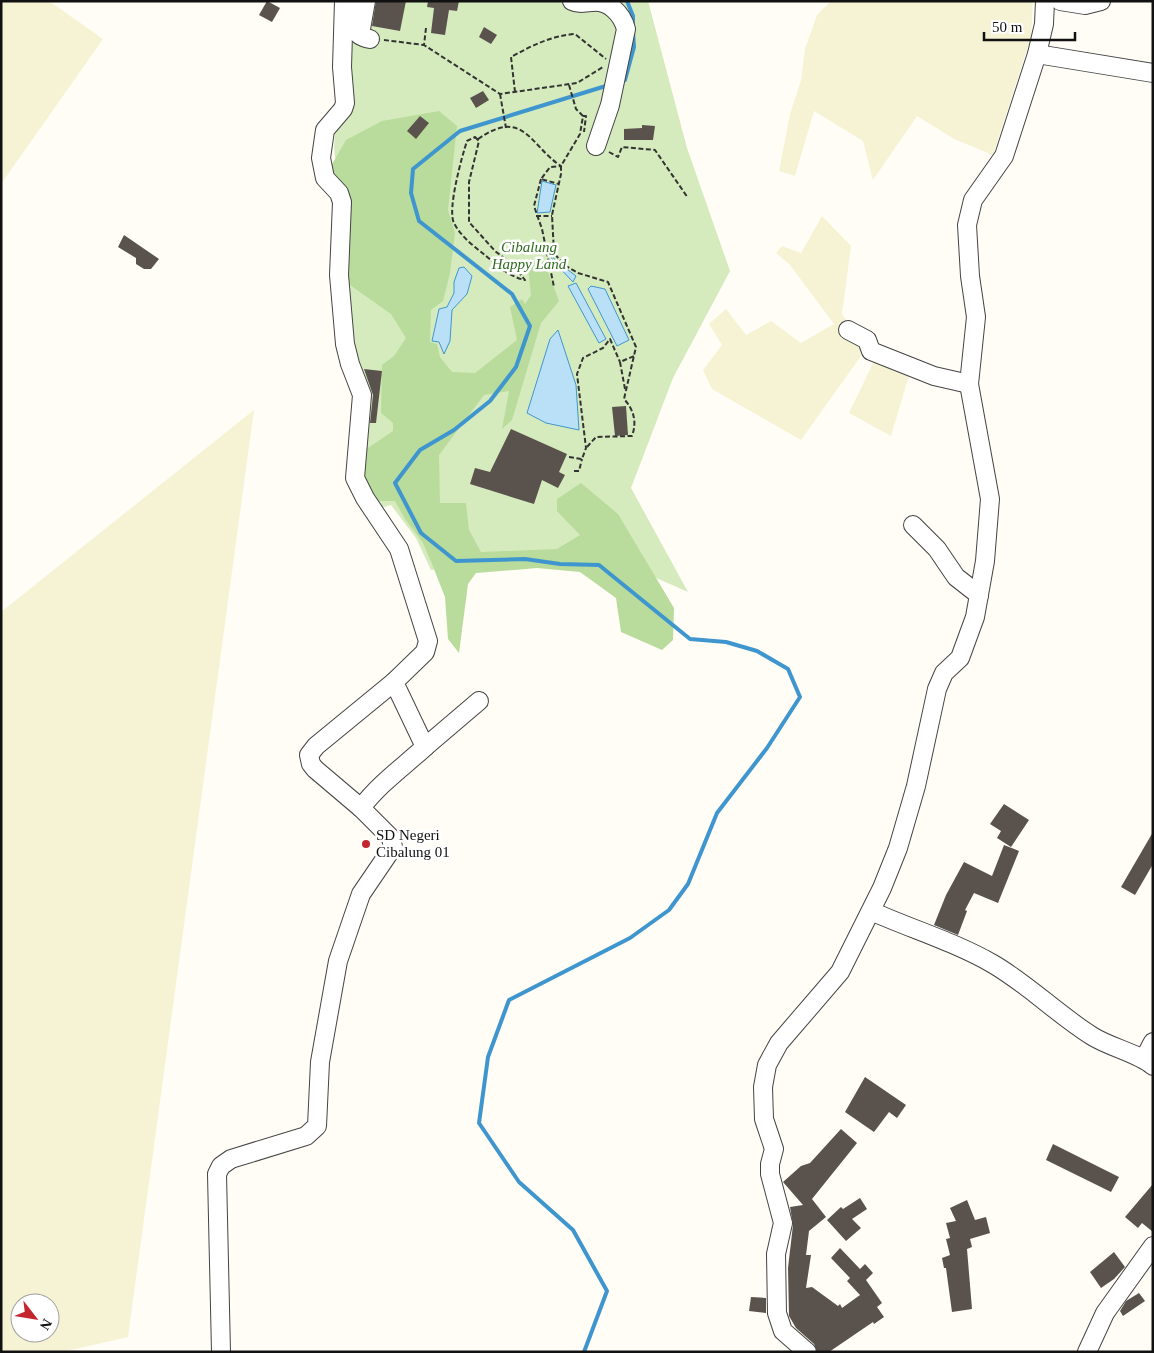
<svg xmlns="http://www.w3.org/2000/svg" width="1154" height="1353" font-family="Georgia,serif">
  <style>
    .farmland { fill: #f6f3d4; fill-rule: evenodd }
    .green { fill: #d5ebbd }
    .forest { fill: #b9dc9c }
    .water { fill: #b9e0f7; stroke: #3f96cf }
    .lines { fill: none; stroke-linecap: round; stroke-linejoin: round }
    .stream { stroke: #3f96cf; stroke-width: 4 }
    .building { fill: #5a524d }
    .minor-casing { stroke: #444; stroke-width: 20 }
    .path { stroke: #333; stroke-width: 2; stroke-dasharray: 5 2.5; stroke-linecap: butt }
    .minor { stroke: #fff; stroke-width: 18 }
    .poi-dot { fill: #c4262e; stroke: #fff; stroke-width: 2 }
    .labels { text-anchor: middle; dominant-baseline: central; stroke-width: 5; stroke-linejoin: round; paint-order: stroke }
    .park-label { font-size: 15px; font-style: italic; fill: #2f6b1f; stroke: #fff }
    .poi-label { font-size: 15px; fill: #111; stroke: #fff; text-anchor: start }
  </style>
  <rect width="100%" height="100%" fill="#fffdf5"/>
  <g class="farmland">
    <path d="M1,1H49L103,39L1,184Z"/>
    <path d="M831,1H1033L1031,37L993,155L954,139L917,116L873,180L863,141L814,111L795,176L779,171L790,114L801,80L805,49L817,15Z"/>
    <path d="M822,216L851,246L842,314L866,349L801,440L712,389L703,370L722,345L709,324L726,309L746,335L771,321L801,343L834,324L790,265L776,253L782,246L801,253Z"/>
    <path d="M877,355L910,372L891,436L849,413Z"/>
    <path d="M254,410L128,1337L62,1352H1V612ZM20,1303H50V1333H20Z"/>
  </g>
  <path class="green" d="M345,1H648L687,148L730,271L673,378L631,488L688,592L588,548L431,570L416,538L391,505L367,512L357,423L334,147Z"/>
  <path class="forest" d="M439,111L457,126L448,210L455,233L450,273L443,301L431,310L430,342L437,344L440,357L452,372L475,373L517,340L510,307L522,299L525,304L531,295L528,267L543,259L559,301L541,323L512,420L502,429L509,391L484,395L439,455L440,503H466L469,530L481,552L557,549L580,535L557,511V499L581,483L618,514L674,608L673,640L662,650L621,632L616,598L580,572L537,568L476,573L468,584L459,653L448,639L445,597L432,564L423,543L405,519L395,501H374L354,485L356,456L393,431V423L381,413L382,365L394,356L406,338L391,314L340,278V218L331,166L346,140L382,121Z"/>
  <g class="water">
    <path d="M542,181L556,185L550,212L537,213Z"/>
    <path d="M551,253L555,260L576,276L573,282L554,262L550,255Z"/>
    <path d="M464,267L472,276L467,294L452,310L450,341L444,354L439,342L432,341L439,309L447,307L454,293V282L459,268Z"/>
    <path d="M576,283L606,339L599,343L568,286Z"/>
    <path d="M591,286L605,289L629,340L617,346L588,289Z"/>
    <path d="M558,330L576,385L579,430L546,423L527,413L550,339Z"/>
  </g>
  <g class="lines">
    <g class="stream">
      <path d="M627,1L633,16V25"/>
      <path d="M621,81L625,80L634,47L633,32"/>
      <path d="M584,1352L607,1291L573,1230L519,1182L479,1123L488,1057L509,1000L630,938L669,910L688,884L717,813L767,748L800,697L788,669L757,651L726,642L690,639L599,565L560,564L525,559L456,561L421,533L395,483L420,450L454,430L490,401L516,367L530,326L512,294L419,221L411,193L413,169L460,131L609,85"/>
    </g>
  </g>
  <g class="building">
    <path d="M267,1L280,8L272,22L259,15Z"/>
    <path d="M376,1H406L400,31L372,26Z"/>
    <path d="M428,1H459L457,11L449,10L445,35L431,33L434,8L427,7Z"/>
    <path d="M484,27L497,35L491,44L479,37Z"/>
    <path d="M483,91L489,100L476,108L470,98Z"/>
    <path d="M420,116L429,123L416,139L407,131Z"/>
    <path d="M642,125L655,126L653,140H624V129L642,128Z"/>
    <path d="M124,235L159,259L151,269H144L136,264V258L118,247Z"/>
    <path d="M364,369L382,371L376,423H370L373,395Z"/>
    <path d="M626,406L628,435L615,436L612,407Z"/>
    <path d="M511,429L567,454L559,472L565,475L558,488L542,480L534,504L470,484L475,468L490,472Z"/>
    <path d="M1004,804L1029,820L1011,847L997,838L1001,831L990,824Z"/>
    <path d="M1153,832V864L1135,895L1121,887Z"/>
    <path d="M1004,845L1019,851L998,903L974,893L965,910L967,911L958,935L934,925L946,895L964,862L992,876Z"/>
    <path d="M865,1077L906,1105L897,1118L889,1112L874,1132L845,1112Z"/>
    <path d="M841,1129L857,1143L812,1199L826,1217L809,1231L806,1255H811L806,1288L812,1287L838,1306L840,1304L842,1308L860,1295L847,1281L850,1278L831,1258L840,1248L860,1269L865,1264L873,1273L866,1280L882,1303L877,1307L884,1317L874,1324L873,1322L829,1352H817L814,1344L796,1328L789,1316L788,1268L793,1225L790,1207L803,1205L783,1182L801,1166L810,1163Z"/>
    <path d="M1053,1144L1119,1177L1111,1192L1046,1160Z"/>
    <path d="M1153,1184V1232L1142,1223L1138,1228L1125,1217Z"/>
    <path d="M860,1198L867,1209L852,1219L861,1228L846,1241L827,1220L841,1207L843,1209Z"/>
    <path d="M967,1200L975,1220L986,1217L990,1233L970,1239L972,1247L967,1249L972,1309L952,1312L946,1268H944L942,1258L950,1255L946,1239L950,1238L946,1223L956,1221L950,1208Z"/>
    <path d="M1114,1252L1125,1267L1114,1279L1101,1288L1090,1272Z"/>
    <path d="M1139,1293L1145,1301L1123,1316L1120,1311L1126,1301Z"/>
    <path d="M751,1297L766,1298V1313L749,1311Z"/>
  </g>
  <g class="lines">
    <defs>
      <g id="minor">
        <path d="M572,1C580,5 584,2 592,2C609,0 622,14 626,29L610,105L596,146"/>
        <path d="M1060,1L1085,5L1101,1"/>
        <path d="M353,9C353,26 353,36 370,39"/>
        <path d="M361,29L366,1"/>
        <path d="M1037,54L1153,73"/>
        <path d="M848,330L867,340L871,351L934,376L969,384"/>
        <path d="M913,525L937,549L956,577L979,595"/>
        <path d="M425,747L479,701"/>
        <path d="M361,808L315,769L311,764L309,755L316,746L394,682"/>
        <path d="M871,911C911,929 955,942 993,964C1029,985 1057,1014 1092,1036C1109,1047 1140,1054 1153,1066"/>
        <path d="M1144,1059L1153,1042"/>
        <path d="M221,1352L217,1174L221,1166L231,1159L306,1136L317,1126L320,1062L338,961L361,894L393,847L391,838L361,808C379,784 403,767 425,747L394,682L425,652L428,641L399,549L365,498L355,478L362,395L350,364L345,344L339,275L342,202L339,193L325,178L321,158L325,130L343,109L345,103L342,67L344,1"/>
        <path d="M807,1352L783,1331L777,1313L776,1254L783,1223L770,1174V1164L774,1149L764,1119L763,1087L767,1065L779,1043L840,972L882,888L898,848L916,786L937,689L944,673L960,658L975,617L985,561L990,499L969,384L976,317L970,276L967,225L973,200L1004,156L1037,54L1044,24L1045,1"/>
        <path d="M1087,1352L1105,1313L1153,1246"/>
      </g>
    </defs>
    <use href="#minor" class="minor-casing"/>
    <g class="path">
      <path d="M426,28L424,45L500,94L577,83L603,67"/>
      <path d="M384,40L424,45"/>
      <path d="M569,85L576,109L583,116L580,134L561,166V174L552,215L554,253L564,265L578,273L608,282L636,347L624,399C634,410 637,422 632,436L596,437L586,448"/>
      <path d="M515,92L511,57C533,45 551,36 575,34L606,59"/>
      <path d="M500,94L506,128"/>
      <path d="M583,116H586L584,132"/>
      <path d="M475,137L479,141L469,182V222L495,251L513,265L525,280C510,277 498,266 486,256C475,247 461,237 454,223C447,210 462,156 467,141Z"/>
      <path d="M478,139C524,107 530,146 561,166L550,167L541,179L559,184"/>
      <path d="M609,152L618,157L622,147L655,150L688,198"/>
      <path d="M541,179L534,206L542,229L554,287"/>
      <path d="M536,216H552"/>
      <path d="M625,389L620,362L634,356"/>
      <path d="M569,457L582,459L586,448L577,374L583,358L603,348L610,339L620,362"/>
      <path d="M574,471H579L582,459"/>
    </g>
    <use href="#minor" class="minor"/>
  </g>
  <circle class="poi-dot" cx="366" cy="844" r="5"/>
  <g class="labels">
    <g class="park-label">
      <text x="529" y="247">Cibalung<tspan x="529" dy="17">Happy Land</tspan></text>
    </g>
    <g class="poi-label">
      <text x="376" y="835">SD Negeri<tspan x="376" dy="17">Cibalung 01</tspan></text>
    </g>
  </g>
  <rect width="1154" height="1353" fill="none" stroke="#111111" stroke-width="5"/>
  <g transform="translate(35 1318) rotate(121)"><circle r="24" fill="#ffffff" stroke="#a0a0a0"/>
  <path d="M0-4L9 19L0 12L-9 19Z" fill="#c4262e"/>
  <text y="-8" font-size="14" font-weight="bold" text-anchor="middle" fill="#111111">N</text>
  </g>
  <path d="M984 32v8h91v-8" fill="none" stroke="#111111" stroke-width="2.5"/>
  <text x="992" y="32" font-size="15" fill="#111111" stroke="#ffffff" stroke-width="4" paint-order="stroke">50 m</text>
</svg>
